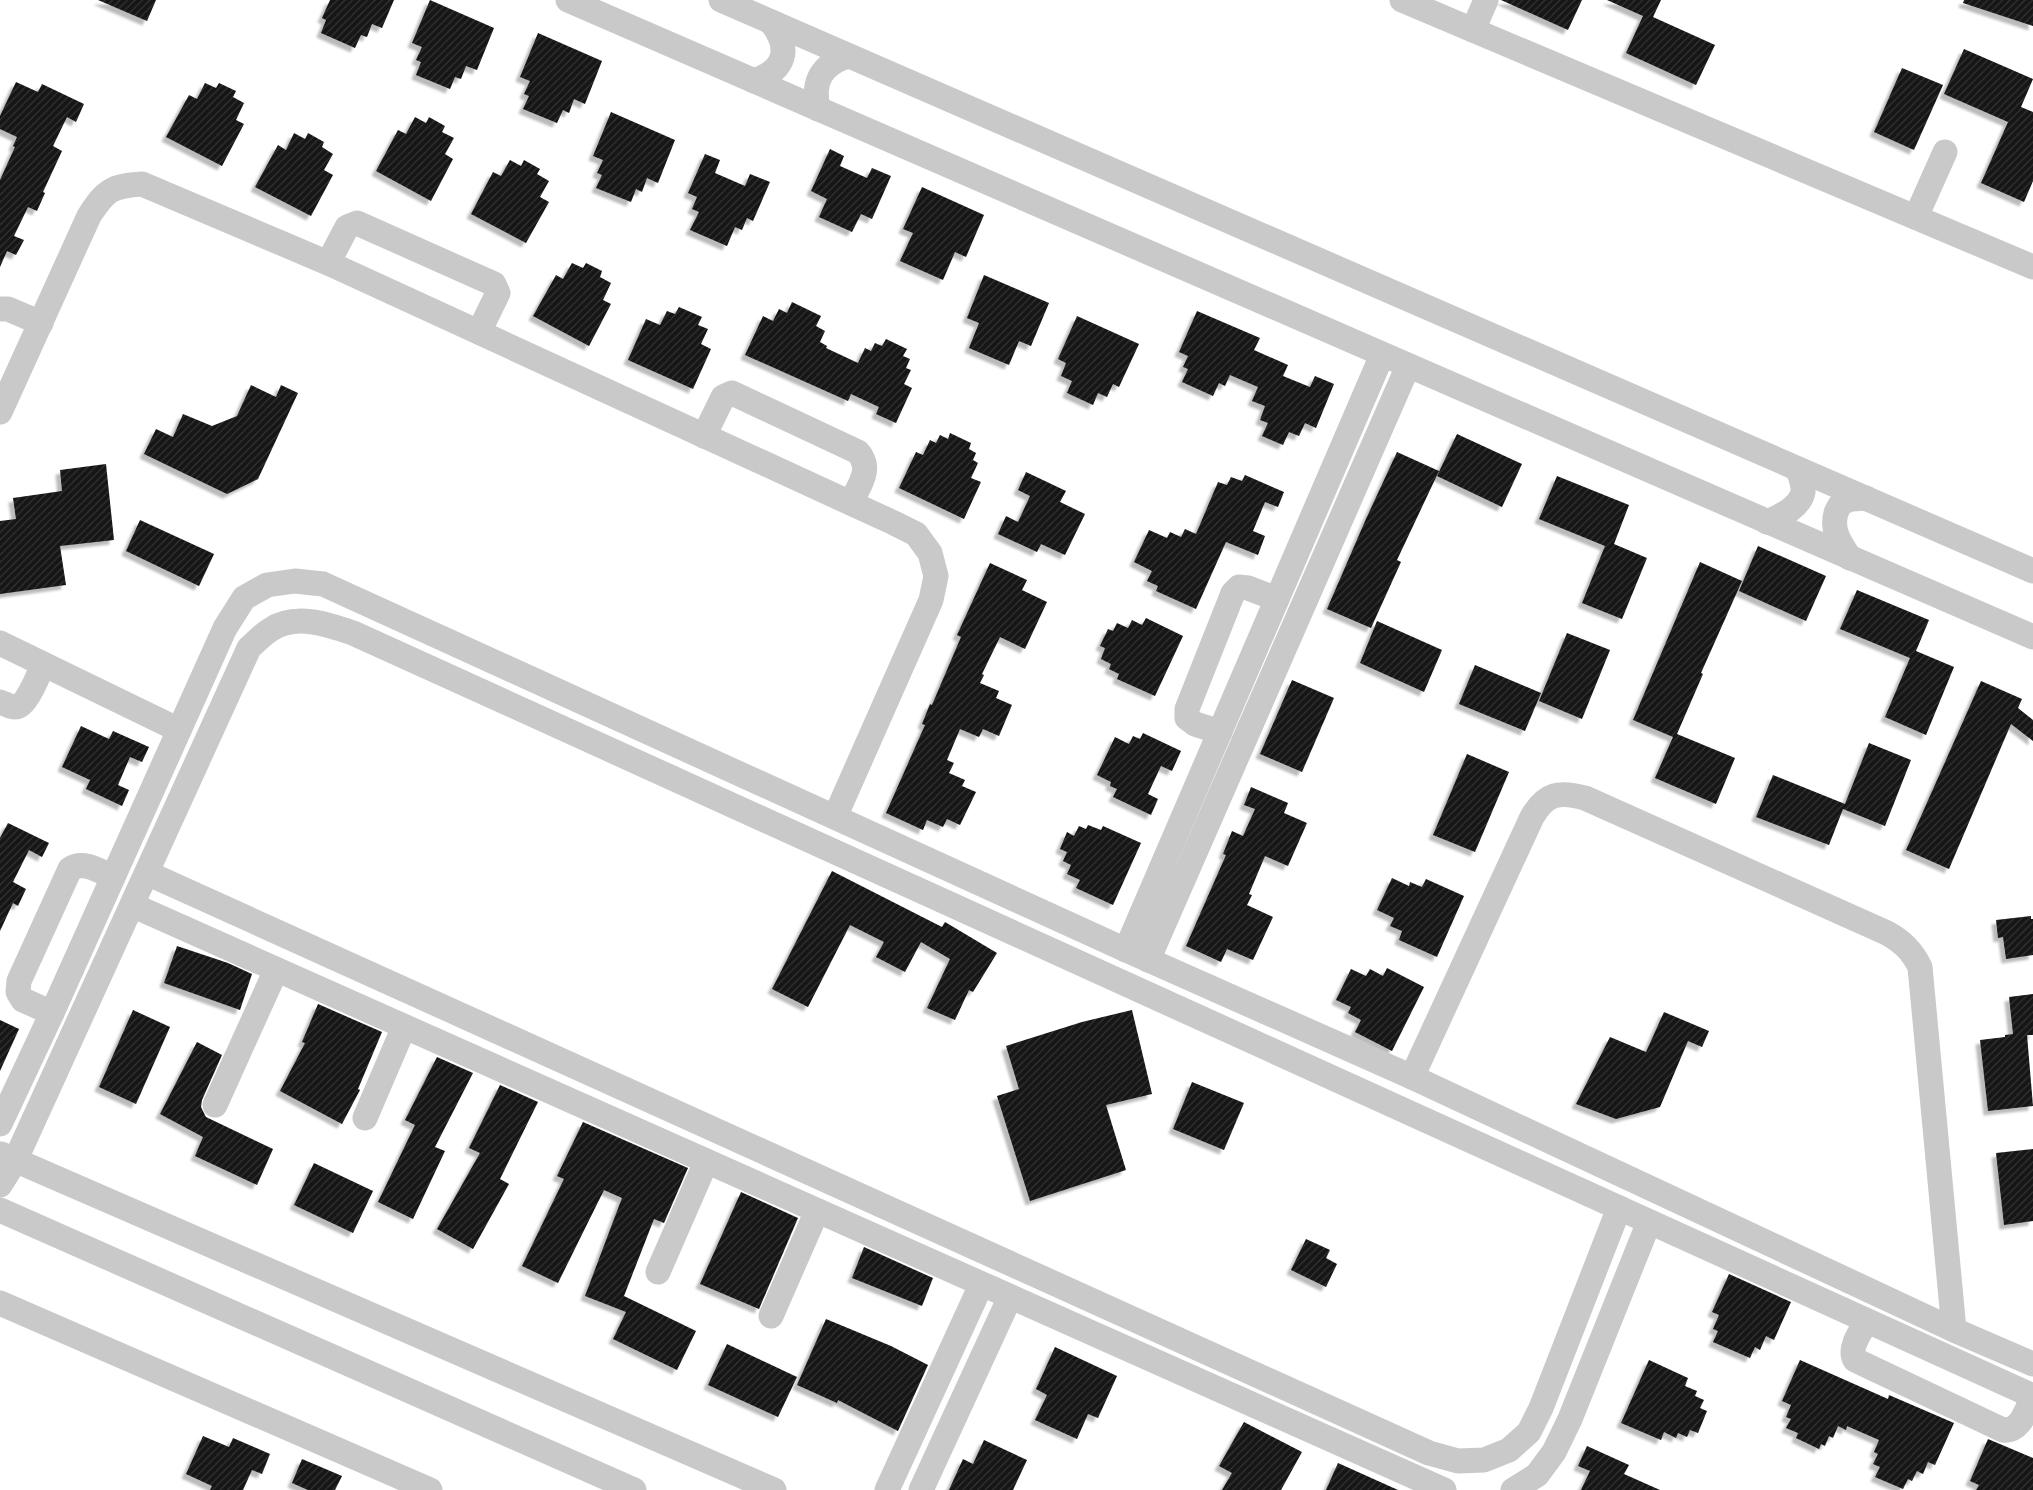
<svg xmlns="http://www.w3.org/2000/svg" width="2033" height="1490" font-family="Poppins,sans-serif">
  <style>
    .building { fill: url(#building-hatch); filter: url(#shadow) }
    .lines { fill: none; stroke-linecap: round; stroke-linejoin: round }
    .minor { stroke: #c9c9c9; stroke-width: 25 }
  </style>
  <defs>
    <pattern id="building-hatch" width="6" height="6" patternUnits="userSpaceOnUse" patternTransform="scale(1.25)"><rect width="6" height="6" fill="#131313"/><path d="M-1 1l2-2M0 6l6-6M5 7l2-2" fill="none" stroke="#363636"/></pattern>
    <filter id="shadow"><feDropShadow dx="-4.5" dy="4.5" stdDeviation="1" flood-color="#0004"/></filter>
  </defs>
  <rect width="100%" height="100%" fill="#fff"/>
  <g class="building">
    <path d="M98,0H156L147,21Z"/>
    <path d="M330,0H394L382,28L372,24L367,37L361,35L355,48L321,33L326,20L322,18Z"/>
    <path d="M430,0L494,28L477,70L466,66L461,79L455,77L450,89L416,75L421,62L416,60L422,47L412,43Z"/>
    <path d="M1501,0H1582L1568,30Z"/>
    <path d="M1607,0H1661L1653,17L1715,45L1696,85L1626,53L1643,16Z"/>
    <path d="M1964,0H2033V26L1963,3Z"/>
    <path d="M538,33L602,61L585,104L574,99L569,113L563,110L557,123L523,109L529,96L524,94L530,81L520,77Z"/>
    <path d="M1964,49L2033,79L2021,107L2033,112V181L2024,202L1981,183L2008,122L1944,94Z"/>
    <path d="M1902,68L1943,85L1914,150L1874,132Z"/>
    <path d="M16,82L38,92L42,84L84,104L76,122L67,117L53,146L62,151L43,192L45,193L37,211L28,207L14,236L24,240L16,255L7,251L0,267V180L15,147L13,146L17,137L0,129V116Z"/>
    <path d="M205,83L216,88L219,83L236,91L233,97L244,103L236,120L244,124L222,166L166,137L189,95L197,99Z"/>
    <path d="M611,112L675,140L658,183L647,178L642,192L636,189L631,202L596,188L602,175L597,173L603,160L593,156Z"/>
    <path d="M415,117L426,123L429,117L445,126L442,132L454,138L445,154L453,159L431,201L376,171L398,130L406,134Z"/>
    <path d="M294,133L305,139L308,133L324,142L322,147L333,154L324,170L333,175L311,216L255,187L278,145L286,150Z"/>
    <path d="M830,149L844,156L840,166L867,178L872,168L891,176L872,219L861,214L852,232L819,217L827,199L811,191Z"/>
    <path d="M705,154L720,160L715,173L745,186L750,174L770,182L753,221L747,218L742,230L735,227L727,246L690,230L699,212L692,209L697,197L688,193Z"/>
    <path d="M510,160L521,166L524,160L540,169L537,174L549,181L540,197L549,202L526,243L471,214L493,172L501,176Z"/>
    <path d="M922,187L984,215L966,257L955,252L943,280L900,261L913,233L903,229Z"/>
    <path d="M572,263L583,268L586,263L602,271L600,277L611,283L603,300L611,304L589,346L533,316L556,275L563,279Z"/>
    <path d="M984,275L1049,303L1031,346L1019,341L1009,365L969,348L979,323L967,318Z"/>
    <path d="M792,302L821,316L816,326L825,331L820,342L827,346L826,348L858,363L865,348L871,351L875,343L882,346L886,339L907,349L903,356L910,359L906,368L911,370L904,384L912,388L896,423L876,414L879,407L851,394L848,401L745,355L763,316L773,321L779,309L787,313Z"/>
    <path d="M679,307L702,317L698,325L708,329L701,344L711,349L693,389L628,360L646,319L660,325L667,311L675,314Z"/>
    <path d="M1197,311L1260,338L1254,350L1288,365L1283,376L1310,387L1315,376L1334,384L1316,428L1305,423L1299,436L1289,432L1283,445L1262,436L1268,423L1260,420L1265,406L1252,401L1258,387L1230,375L1225,386L1219,383L1213,396L1182,382L1188,369L1183,367L1188,356L1179,352Z"/>
    <path d="M1077,316L1139,344L1119,387L1113,384L1107,397L1098,393L1093,405L1067,393L1072,381L1061,376L1066,363L1058,359Z"/>
    <path d="M251,385L276,397L281,385L298,393L258,479L227,494L144,454L156,429L173,437L183,414L212,426L237,416Z"/>
    <path d="M950,433L971,443L969,449L976,453L973,460L978,463L971,478L981,482L964,519L899,488L916,452L923,455L930,440L936,443L940,435L948,439Z"/>
    <path d="M1457,434L1522,464L1502,507L1437,476Z"/>
    <path d="M1397,452L1439,471L1397,560L1401,562L1371,628L1327,609L1366,519Z"/>
    <path d="M106,464L114,540L60,546L66,585L0,594V521L16,519L13,498L62,491L60,470Z"/>
    <path d="M1026,472L1066,491L1060,502L1085,514L1065,555L1041,544L1037,552L998,534L1006,516L1018,522L1030,496L1018,490Z"/>
    <path d="M1245,475L1284,492L1278,507L1265,502L1253,531L1265,536L1258,555L1226,542L1196,609L1156,591L1158,586L1147,581L1152,571L1134,562L1149,530L1167,538L1170,532L1181,537L1185,529L1196,534L1218,482L1227,485L1231,477L1242,481Z"/>
    <path d="M1557,476L1629,505L1614,544L1647,558L1622,619L1582,603L1605,546L1539,519Z"/>
    <path d="M140,520L214,554L199,586L126,551Z"/>
    <path d="M1758,546L1826,576L1806,621L1739,591Z"/>
    <path d="M1700,562L1742,581L1701,673L1703,674L1677,734L1735,758L1716,804L1655,778L1673,737L1633,720Z"/>
    <path d="M990,563L1027,580L1022,590L1047,602L1025,649L1000,637L982,674L984,675L980,683L999,691L996,698L1012,705L999,736L983,729L979,737L960,729L947,760L954,763L949,773L965,780L962,786L976,792L960,825L947,819L943,827L927,820L923,830L886,813L925,725L922,724L930,704L932,705L961,637L957,635Z"/>
    <path d="M1857,590L1929,620L1916,651L1954,667L1926,735L1885,717L1910,658L1840,629Z"/>
    <path d="M1146,618L1183,636L1155,696L1117,679L1119,674L1109,669L1111,664L1101,659L1105,648L1100,646L1108,629L1113,631L1117,623L1128,628L1132,620L1142,625Z"/>
    <path d="M1377,621L1442,650L1424,692L1360,663Z"/>
    <path d="M1567,633L1610,650L1582,719L1539,701Z"/>
    <path d="M1475,665L1541,693L1525,731L1459,704Z"/>
    <path d="M1292,680L1334,698L1302,772L1260,754Z"/>
    <path d="M1981,681L2022,699L2018,708L2033,720V741L2011,724L1949,869L1906,850Z"/>
    <path d="M81,726L109,739L113,731L149,747L142,762L130,757L118,785L129,790L122,806L86,789L90,780L62,767Z"/>
    <path d="M1143,733L1181,751L1172,771L1161,766L1148,794L1158,799L1151,815L1113,797L1117,789L1110,786L1111,782L1097,775L1115,737L1129,744L1133,736L1140,739Z"/>
    <path d="M1869,743L1911,760L1885,826L1843,809L1829,845L1756,817L1773,775L1845,804Z"/>
    <path d="M1467,754L1509,772L1475,852L1433,835Z"/>
    <path d="M1251,787L1288,803L1284,813L1307,823L1288,866L1265,856L1249,894L1252,895L1247,905L1273,917L1253,960L1227,949L1221,962L1186,946L1226,855L1223,854L1232,831L1243,836L1255,809L1244,805Z"/>
    <path d="M8,823L49,843L42,857L29,850L13,882L26,889L18,906L13,903L0,931V838Z"/>
    <path d="M1088,825L1101,830L1103,826L1141,843L1113,905L1076,888L1080,880L1067,874L1071,865L1063,861L1067,852L1060,849L1067,832L1074,836L1079,826L1086,829Z"/>
    <path d="M832,871L942,927L945,922L997,953L973,992L969,990L955,1020L927,1008L950,959L921,942L905,972L876,957L884,942L850,925L808,1007L772,989Z"/>
    <path d="M1392,878L1409,886L1410,882L1422,887L1426,879L1464,896L1437,957L1399,940L1402,931L1390,926L1394,918L1377,910Z"/>
    <path d="M2031,916V919H2033V955L2006,959L2003,937L1998,938L1996,920Z"/>
    <path d="M177,946L228,963L252,974L240,1010L164,983Z"/>
    <path d="M1387,968L1424,987L1392,1051L1355,1032L1361,1020L1348,1013L1351,1007L1336,1000L1351,969L1366,976L1370,969L1383,976Z"/>
    <path d="M2033,994V1035H2027L2033,1106L1988,1111L1980,1040L2005,1037V1035L2013,1034L2009,997Z"/>
    <path d="M318,1004L382,1032L358,1089L360,1090L342,1124L280,1091L305,1043L302,1042Z"/>
    <path d="M133,1010L170,1027L136,1104L99,1087Z"/>
    <path d="M1132,1010L1152,1094L1106,1105L1126,1170L1030,1201L997,1096L1019,1089L1006,1046L1082,1022Z"/>
    <path d="M1664,1012L1709,1031L1702,1047L1688,1041L1660,1107L1616,1119L1576,1104L1610,1037L1646,1052Z"/>
    <path d="M0,1020L19,1029L0,1071Z"/>
    <path d="M197,1042L222,1055L202,1100L201,1107L206,1117L273,1149L257,1185L195,1156L203,1137L160,1114Z"/>
    <path d="M437,1057L473,1073L435,1147L445,1151L413,1219L378,1202L415,1125L405,1120Z"/>
    <path d="M1192,1082L1244,1103L1224,1150L1173,1129Z"/>
    <path d="M500,1085L538,1102L500,1179L509,1184L473,1249L437,1229L480,1153L469,1148Z"/>
    <path d="M583,1122L688,1168L664,1223L654,1219L624,1296L696,1331L677,1370L613,1339L626,1312L585,1296L622,1198L604,1190L558,1283L522,1266L564,1179L557,1176Z"/>
    <path d="M2033,1149V1221L2004,1225L1996,1153Z"/>
    <path d="M314,1163L373,1191L353,1233L294,1205Z"/>
    <path d="M741,1192L798,1218L759,1309L700,1284Z"/>
    <path d="M1306,1239L1330,1250L1326,1258L1337,1264L1326,1287L1291,1270Z"/>
    <path d="M864,1247L933,1278L922,1306L852,1278Z"/>
    <path d="M1729,1274L1791,1302L1774,1340L1766,1336L1760,1350L1755,1347L1750,1358L1713,1342L1718,1331L1713,1329L1719,1315L1712,1312Z"/>
    <path d="M826,1319L891,1346L928,1365L898,1431L838,1400L837,1403L797,1385Z"/>
    <path d="M727,1344L797,1377L778,1417L708,1385Z"/>
    <path d="M1055,1347L1117,1376L1098,1418L1088,1414L1077,1439L1035,1420L1047,1395L1036,1389Z"/>
    <path d="M1649,1360L1688,1378L1685,1386L1697,1391L1695,1396L1704,1400L1700,1408L1707,1411L1698,1433L1690,1430L1687,1437L1678,1433L1676,1438L1664,1432L1661,1440L1621,1423Z"/>
    <path d="M1800,1360L1888,1399L1889,1395L1954,1423L1935,1465L1928,1462L1923,1474L1917,1471L1912,1481L1908,1479L1903,1489L1875,1477L1880,1467L1873,1464L1878,1454L1874,1452L1879,1440L1847,1426L1846,1430L1838,1426L1833,1438L1829,1436L1825,1446L1821,1444L1819,1449L1796,1438L1798,1433L1786,1428L1791,1419L1786,1417L1791,1405L1782,1401Z"/>
    <path d="M1244,1422L1302,1452L1281,1490H1222L1232,1473L1219,1466Z"/>
    <path d="M203,1436L229,1447L233,1438L270,1454L262,1474L252,1470L243,1490H210L212,1486L186,1474Z"/>
    <path d="M1988,1439L2033,1458V1490H1976L1979,1485L1970,1481Z"/>
    <path d="M984,1440L1027,1460L1013,1490H949L963,1459L973,1464Z"/>
    <path d="M1587,1446L1629,1465L1624,1474L1660,1490H1581L1590,1471L1578,1466Z"/>
    <path d="M302,1459L342,1476L335,1490H308L292,1483Z"/>
    <path d="M1338,1463L1398,1490H1326Z"/>
  </g>
  <g class="lines">
    <g class="minor">
      <path d="M568,0L2033,637"/>
      <path d="M721,0L2033,571"/>
      <path d="M1402,0L2033,267"/>
      <path d="M1473,30L1486,0"/>
      <path d="M754,81C785,70 792,49 771,22"/>
      <path d="M818,109C812,81 821,65 848,56"/>
      <path d="M1916,217L1945,152"/>
      <path d="M328,263L347,227L357,223L494,284L498,293L479,332"/>
      <path d="M0,309H8L41,323"/>
      <path d="M0,412L89,216C106,190 111,186 142,184L328,263L894,523L916,534L930,553L936,576L931,600L835,817"/>
      <path d="M704,436L723,397L732,393L858,452C873,469 859,485 851,503"/>
      <path d="M1767,522C1780,517 1800,507 1803,492C1804,485 1800,476 1798,469"/>
      <path d="M1850,558C1840,543 1831,531 1836,513C1838,508 1840,503 1846,501C1851,498 1860,499 1866,498"/>
      <path d="M0,643L179,730"/>
      <path d="M0,702C6,704 13,709 19,706C28,702 39,674 43,664"/>
      <path d="M1220,732L1195,724L1187,718V709L1233,593L1239,587L1248,588L1277,599"/>
      <path d="M147,873L1429,1453L1458,1461L1484,1460L1509,1450L1529,1432L1541,1408L1619,1208"/>
      <path d="M132,905L1444,1490"/>
      <path d="M1126,950L1382,355"/>
      <path d="M1148,960L1408,366"/>
      <path d="M52,1013L23,1000L18,992L19,981L70,869C84,860 99,871 113,877"/>
      <path d="M1412,1077L1532,817C1546,793 1559,791 1585,798L1887,933C1903,942 1912,951 1920,967L1954,1330"/>
      <path d="M215,1105L276,970"/>
      <path d="M365,1118L404,1027"/>
      <path d="M0,1124L52,1013L225,628L244,598L267,585L295,581L323,584L1126,950L1412,1077L1954,1330L2033,1364"/>
      <path d="M1,1154L774,1490"/>
      <path d="M0,1185L15,1161L249,648C256,642 262,635 270,630C295,613 327,624 353,633L2033,1396"/>
      <path d="M0,1210L634,1490"/>
      <path d="M658,1272L706,1162"/>
      <path d="M0,1303L430,1490"/>
      <path d="M771,1316L817,1211"/>
      <path d="M1867,1321C1861,1331 1848,1348 1855,1360L2003,1430C2021,1432 2026,1410 2033,1396"/>
      <path d="M887,1490L981,1285"/>
      <path d="M921,1490L1010,1297"/>
      <path d="M1513,1490L1537,1475L1554,1452L1570,1419L1649,1222"/>
    </g>
  </g>
</svg>
